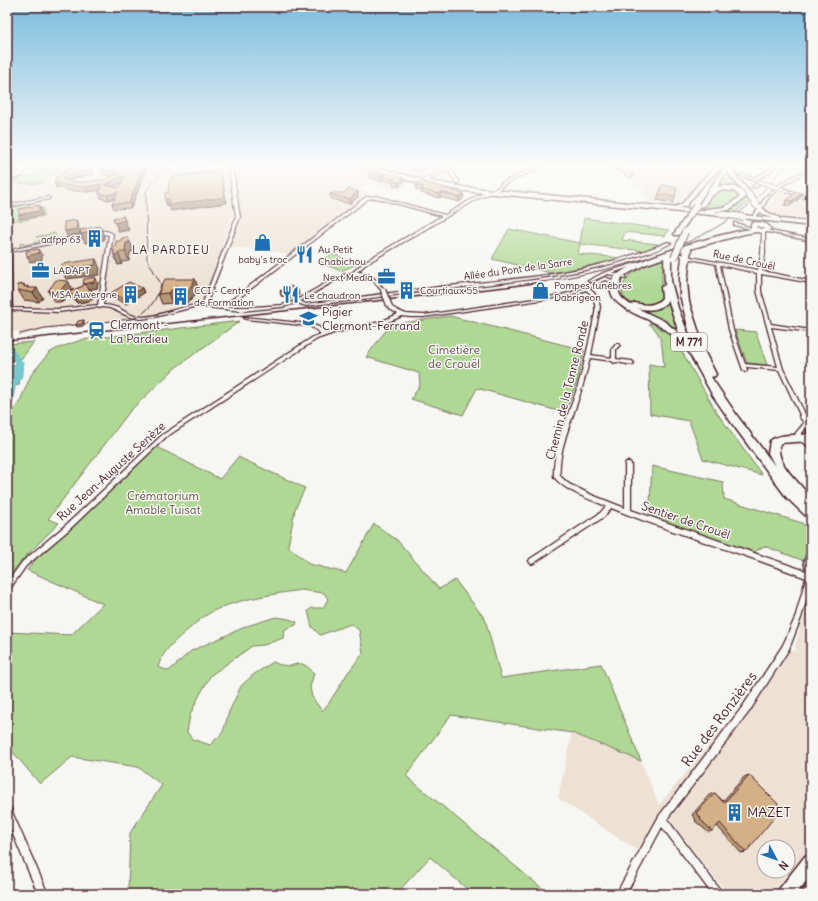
<svg xmlns="http://www.w3.org/2000/svg" width="818" height="901" font-family="Delius,sans-serif">
  <style>
    .built { fill: #ece1d2; fill-rule: evenodd }
    .green { fill: #b0d895; stroke: #7d7c60; fill-rule: evenodd }
    .water { fill: #77c8ce; stroke: #65848d }
    .lines { fill: none; stroke-linecap: round; stroke-linejoin: round }
    .river { fill: #77c8ce; fill-rule: evenodd }
    .street-casing { stroke: #4a1f2b; stroke-width: 2.5 }
    .secondary-casing { stroke: #4a1f2b; stroke-width: 3 }
    .primary-casing { stroke: #4a1f2b; stroke-width: 3 }
    .highway-casing { stroke: #4a1f2b; stroke-width: 3 }
    .street { fill: #f6f6f2; fill-rule: evenodd }
    .secondary { fill: #f6f6f2; fill-rule: evenodd }
    .primary { fill: #f6f6f2; fill-rule: evenodd }
    .highway { fill: #f6f6f2; fill-rule: evenodd }
    .tram { stroke: #4a1f2b; stroke-width: 1 }
    .rail-far1 { stroke: #4a1f2b; stroke-width: 1 }
    .rail { stroke: #4a1f2b; stroke-width: 1.5 }
    .street-bridge-far1-casing { stroke: #4a1f2b; stroke-width: 5.5; stroke-linecap: butt }
    .street-bridge-casing { stroke: #4a1f2b; stroke-width: 7; stroke-linecap: butt }
    .primary-bridge-casing { stroke: #4a1f2b; stroke-width: 8; stroke-linecap: butt }
    .highway-bridge-casing { stroke: #4a1f2b; stroke-width: 8; stroke-linecap: butt }
    .street-bridge-far1 { stroke: #f6f6f2; stroke-width: 3.5 }
    .street-bridge { stroke: #f6f6f2; stroke-width: 4.5 }
    .primary-bridge { stroke: #f6f6f2; stroke-width: 6 }
    .highway-bridge { stroke: #f6f6f2; stroke-width: 6 }
    .wall { fill: #b69773; stroke: #4a1f2b; fill-rule: evenodd }
    .shaded-wall { fill: #947b5e; stroke: #4a1f2b }
    .building { fill: #d4b086; stroke: #4a1f2b; fill-rule: evenodd }
    .labels { text-anchor: middle; dominant-baseline: central; stroke-width: 3; stroke-linejoin: round; paint-order: stroke }
    .far-poi-label { font-size: 10px; fill: #4a1f2b; stroke: #f6f6f2; text-anchor: start }
    .far-street-label { font-size: 10px; fill: #4a1f2b; stroke: #f6f6f2 }
    .shield { fill: #f6f6f2; stroke: #7e6067; stroke-width: 1 }
    .shield-label { font-size: 11px; font-weight: bold; fill: #4a1f2b }
    .far-quarter-label { font-size: 12px; letter-spacing: 1px; fill: #4a1f2b; stroke: #f6f6f2 }
    .poi-label { font-size: 12px; fill: #4a1f2b; stroke: #f6f6f2; text-anchor: start }
    .park-label { font-size: 12px; fill: #644d46; stroke: #f6f6f2 }
    .street-label { font-size: 12px; fill: #4a1f2b; stroke: #f6f6f2 }
    .near-street-label { font-size: 14px; fill: #4a1f2b; stroke: #f6f6f2 }
    .near-poi-label { font-size: 14px; fill: #4a1f2b; stroke: #f6f6f2; text-anchor: start }
  </style>
  <rect width="100%" height="100%" fill="#f6f6f2"/>
  <filter id="ink" filterUnits="userSpaceOnUse"><feTurbulence type="fractalNoise" baseFrequency=".025" numOctaves="2"/><feDisplacementMap in="SourceGraphic" scale="8" xChannelSelector="R" yChannelSelector="G"/><feConvolveMatrix kernelMatrix="1 2 1 2 8 2 1 2 1" color-interpolation-filters="sRGB"/></filter>
  <g filter="url(#ink)">
    <g class="built">
      <path d="M119,164H158L164,168L147,190L146,260L147,263L153,262L150,261L149,240L152,238L149,237L148,196L151,186L170,167L175,165L204,166L226,172L233,204V216L219,256H223L204,305L192,306L155,316L43,330L19,336L18,331L7,333V183L23,179L33,172L42,171Z"/>
      <path d="M230,164H447L449,168L426,180L418,178L399,192L368,183L359,189L368,193L361,201L291,256L267,249L229,248L239,219Z"/>
      <path d="M636,165L667,171L670,165L703,172L701,175L704,176L676,206L656,202L648,203L650,198L643,196L645,187L632,185L634,181L627,180L632,175L629,172Z"/>
      <path d="M778,188L811,199V219L773,216L765,211L768,203H771L774,201L772,199L779,191L777,189Z"/>
      <path d="M811,589V852L779,894H727L667,816L644,855L558,798L572,733L641,761L659,805L742,705L769,667L781,646L795,652L796,642ZM764,847H788V871H764Z"/>
    </g>
    <g class="green">
      <path d="M84,167C78,172 69,169 62,171C55,173 48,177 43,183L7,184L33,174Z"/>
      <path d="M728,171L740,184L751,200L736,212L725,211L731,209L744,199L745,195L739,191L716,188Z"/>
      <path d="M720,189L737,191L741,197L722,209L720,207H716L717,209H705L716,192Z"/>
      <path d="M29,203L30,211L43,208L44,216L20,221L19,217L18,220H10V208Z"/>
      <path d="M584,218L669,230L665,236L625,232L622,240L658,244L654,248L644,251L580,244L578,254L622,258L606,263L551,273L492,259L509,229L580,243Z"/>
      <path d="M55,233L56,239L58,238V240L20,248V244L23,243L24,245L37,242L45,237L43,236L36,237Z"/>
      <path d="M332,254H333L357,264L341,271L321,263Z"/>
      <path d="M664,260L662,272V299L654,305C648,305 641,305 635,304C615,299 621,281 634,272C642,267 655,261 664,260Z"/>
      <path d="M666,302H668L681,334H678L631,305L640,308Z"/>
      <path d="M450,316L584,350L577,381L565,413L477,388L463,415L411,399L420,385L419,373L366,357L390,325Z"/>
      <path d="M240,321L175,368L130,411L48,519L59,523L25,557L7,578V420L20,401L31,375L49,353L56,349L81,340Z"/>
      <path d="M652,323L666,332L678,345L717,413L762,475L703,459L689,421L650,414L649,364L664,367C662,351 664,334 649,324Z"/>
      <path d="M735,330L756,332L767,365L747,363Z"/>
      <path d="M34,342L22,358L7,362V344Z"/>
      <path d="M157,447L220,479L238,457L305,488L295,509L288,546L309,564L346,573L374,524L397,540L439,589L455,580L485,619L501,678L601,664L641,761L572,733L451,715L406,776L549,894H473L430,857L396,894H125L128,891L130,833L162,785L138,767L72,757L40,784L7,745V632L71,635L103,604L27,570L41,553ZM301,590L324,593L328,599L323,608H312L308,611L312,627L320,635L351,624L359,630L363,653L347,674L329,703L322,711L312,697L310,687L314,673C297,655 298,669 282,665C279,665 276,663 273,662L253,675L241,686L229,712L223,732L210,745L192,739L187,732L190,715L199,696L211,675L252,646L264,645L283,638L285,629L296,625L297,622L289,619L276,617L247,626L191,651L169,671L158,667C162,653 172,643 184,633C192,627 199,619 208,614C230,600 274,594 301,590Z"/>
      <path d="M652,466L723,482L724,499L802,523L811,534V550L807,562L764,546L751,554L649,519Z"/>
    </g>
    <path class="water" d="M22,363L19,385L7,387V366Z"/>
    <g class="lines">
      <path class="river" d="M7,346H11L24,364L22,378L16,385L11,415L7,418V390L8,384L14,377L16,364L7,352Z"/>
      <defs>
        <g id="street">
          <path d="M228,164H232L240,217L206,305L222,307L366,197L376,196L445,215L477,196L495,189L501,185V183L542,164H547L505,184L497,191L479,198L366,264L357,272C370,271 377,281 384,289V291H382C378,287 375,282 371,279C352,264 318,292 300,301L306,304C354,298 401,291 448,286C504,280 562,276 616,260C634,255 651,249 668,242L671,243C660,250 644,254 631,258C575,276 516,281 457,288C407,293 356,300 306,306L297,303L282,307L242,311L205,307H194L182,310L155,317L141,319L130,317L110,308L102,307L100,308L96,307L58,312L7,310V308H8L7,255L9,254L11,255L12,308L58,309L98,305L109,235C104,233 98,235 94,233C100,230 107,230 113,234L103,305C108,305 113,306 118,308C125,311 132,317 141,317C162,317 181,304 202,305L236,217ZM376,198L442,216L364,262L352,273L346,274L333,279L293,302L282,305L253,307H227L368,199Z"/>
          <path d="M445,164H449L459,182L458,183H456L448,170L427,181H425V179L447,168Z"/>
          <path d="M602,164C613,164 624,169 633,176L630,177L621,171Z"/>
          <path d="M772,164H776C773,173 765,175 757,179L762,182L755,188L752,187L758,182L739,175L741,174L754,178C761,174 770,172 772,164Z"/>
          <path d="M811,167V169L780,187L811,198V200L778,189C775,192 771,194 769,198C763,204 762,215 753,217V215C759,210 758,209 762,202C765,197 770,192 775,188V186H777L787,180Z"/>
          <path d="M48,197L50,198L49,199L7,207V205Z"/>
          <path d="M7,218L9,219L10,249L8,250H7Z"/>
          <path d="M734,223H736L752,228L750,229L734,225Z"/>
          <path d="M762,230L765,231V254L762,271L811,281V283L761,274V291L771,324L811,330V332L771,327L783,369L805,414L811,415V419L807,418L811,427V435L809,434L806,428L801,434L804,439L811,443V448L800,441L795,434L804,423L799,416L800,415L779,370L746,367L747,370V371L745,372L743,370L729,330L716,264L690,259L671,253L673,252L691,257L758,270L761,254ZM720,265L757,273V291L778,367L745,364L733,330Z"/>
          <path d="M766,230L811,239V241L767,232L765,231Z"/>
          <path d="M88,234H89V236L15,251L13,250L15,249Z"/>
          <path d="M639,262L642,263L612,273L626,276V278L608,274L591,282H589L588,281L603,273Z"/>
          <path d="M605,277L617,282L615,283L605,280L589,288L594,293L598,298L600,307L591,355L612,358V349L616,344H618L620,345L616,349V359L632,361L634,363L632,365L616,362L614,363L612,361L590,358C586,374 582,390 576,406C569,428 558,453 560,476L569,484L592,495L625,508V464L626,462H630L631,464V510L780,562L806,571L804,562L809,548L811,547L810,562L811,584L801,618L789,649L749,712L667,819L721,891L723,894H712L662,827L626,894H616L659,816L743,706L783,645L795,618L806,578C742,553 675,534 611,508L604,517L534,563L532,564L530,563L529,561L530,559L600,513L606,506C589,499 565,491 554,477C552,448 571,410 579,382C586,359 590,336 595,313C596,302 594,296 586,290L581,292L561,297L424,317H410L402,316L393,320L383,324L337,332L317,339L166,437L71,528L26,566L9,590L7,591V583L22,562L67,524L162,435L313,337L321,334L315,329L309,326L246,319L244,318V317L310,324L319,327L325,333L380,322L398,314L388,308V307L390,306L399,311L406,314L424,315L561,295L579,290L584,288L581,285L582,284H584L587,286Z"/>
          <path d="M7,806L10,807L48,894H38L7,820Z"/>
        </g>
        <path id="secondary" d="M59,164H75L73,165L25,170L22,176L7,180V177L18,174L20,170L15,167L7,168V166L16,165L24,168Z"/>
        <g id="primary">
          <path d="M355,164H364L416,178L464,187L721,212L724,214L721,216L464,191L415,182Z"/>
          <path d="M743,215L811,222V226L741,218V216Z"/>
          <path d="M754,222C761,222 768,223 771,229L765,233L756,232L744,234L686,250L644,265L620,278L618,279L615,277C633,258 723,233 751,229V224ZM757,226L765,229H761L756,227Z"/>
        </g>
        <g id="highway">
          <path d="M719,164H725L704,184L686,206L675,209V207L682,204L700,182Z"/>
          <path d="M726,164H733L734,173L752,195L747,196L729,174L728,170L717,187C728,184 741,186 746,197L729,210L704,212V210L706,209L725,207L740,197L734,191L720,190L710,197L703,207L698,206Z"/>
          <path d="M755,205H759L767,212L780,218L777,220L763,214L755,207Z"/>
          <path d="M687,215L692,216L679,235H675L674,234Z"/>
          <path d="M687,247L691,249L687,282L689,302L699,333L701,345L716,374L715,376L711,377L738,417L775,466L768,453L770,441C783,431 797,438 811,433L810,441L781,443L779,446C777,467 800,481 810,498C813,503 811,512 811,519L807,517L787,498L731,422L713,396L687,349H683C677,339 669,331 659,325C645,317 615,309 611,292C610,287 613,282 614,277L618,275L622,277C617,292 617,296 631,305L635,303C645,305 654,307 662,298L661,287L665,285L664,256L665,254H671V281L678,308L692,343L680,295V275L683,249ZM668,300L679,333L664,321L637,308C648,311 661,311 668,300Z"/>
          <path d="M811,854V875L796,894H778L780,888L805,856Z"/>
          <path d="M811,885V894H803L805,887Z"/>
        </g>
      </defs>
      <use href="#street" class="street-casing"/>
      <use href="#secondary" class="secondary-casing"/>
      <use href="#primary" class="primary-casing"/>
      <use href="#highway" class="highway-casing"/>
      <use href="#street" class="street"/>
      <use href="#secondary" class="secondary"/>
      <use href="#primary" class="primary"/>
      <use href="#highway" class="highway"/>
      <path class="tram" d="M20,334L45,328L132,319C148,313 157,300 161,284L147,259L146,193C151,181 164,174 167,164"/>
      <path class="rail-far1" d="M536,283C610,271 689,253 749,205C763,193 774,178 786,164"/>
      <path class="rail" d="M7,341L506,287L542,282"/>
      <defs>
        <path id="street-bridge-far1" d="M760,182L776,187"/>
        <path id="street-bridge" d="M383,290L390,307"/>
        <path id="primary-bridge" d="M721,214L743,217"/>
        <g id="highway-bridge">
          <path d="M749,195L757,206"/>
          <path d="M689,216L696,206"/>
          <path d="M674,258L685,232"/>
        </g>
      </defs>
      <use href="#street-bridge-far1" class="street-bridge-far1-casing"/>
      <use href="#street-bridge" class="street-bridge-casing"/>
      <use href="#primary-bridge" class="primary-bridge-casing"/>
      <use href="#highway-bridge" class="highway-bridge-casing"/>
      <use href="#street-bridge-far1" class="street-bridge-far1"/>
      <use href="#street-bridge" class="street-bridge"/>
      <use href="#primary-bridge" class="primary-bridge"/>
      <use href="#highway-bridge" class="highway-bridge"/>
    </g>
    <g class="wall">
      <path d="M113,164H147L148,166L131,208L114,209L112,204L115,198L109,200L103,199L101,198L99,193V190L87,192L64,190L59,187L56,188L57,177L93,170V174L75,178L70,181L74,182H87L104,180L112,176L103,174L101,169L113,166ZM122,183L119,188L113,187Z"/>
      <path d="M382,164H402L400,165L394,164L391,166Z"/>
      <path d="M411,164L427,167L420,172L411,169Z"/>
      <path d="M369,173H385V174L404,182L399,187L393,185V183L383,180V179L380,181L369,177Z"/>
      <path d="M416,185L463,199L459,202L440,197L438,198L421,193V191L416,190Z"/>
      <path d="M662,185L675,197L673,203L657,200Z"/>
      <path d="M358,192V197L349,204L331,199L330,194Z"/>
      <path d="M800,198L790,206L784,205L787,200Z"/>
      <path d="M130,242L134,251L130,252L129,261L122,262V264L118,265L114,255V253L112,248Z"/>
      <path d="M95,277L98,283L97,288L90,289L92,292L95,298L90,301L77,303L72,298L70,294L65,300L62,302H54L48,291L73,290L83,286Z"/>
      <path d="M195,279L198,288L193,298L188,302L181,303L179,298L172,303L162,304L158,294Z"/>
      <path d="M24,284L25,287L30,288L43,298L39,302L24,300L18,290Z"/>
      <path d="M142,288L144,293L126,304L114,298L111,293Z"/>
      <path d="M280,291L299,295L292,299L281,296Z"/>
      <path d="M84,320V322L83,326L77,327L76,325Z"/>
      <path d="M749,775L746,852L741,853L717,826L712,831L708,832L695,821L696,820L692,815L710,794L715,793L723,801L744,777Z"/>
    </g>
    <g class="shaded-wall">
      <path d="M145,164H147L148,166L131,208L129,203Z"/>
      <path d="M425,164H427V167L420,172L421,167Z"/>
      <path d="M91,165L93,174L75,178L65,184L62,179L73,173Z"/>
      <path d="M385,173V177L382,176L383,179L380,181V176Z"/>
      <path d="M125,175L127,180L106,190L104,185Z"/>
      <path d="M221,176L227,203L171,211L169,205L167,206L165,200Z"/>
      <path d="M404,178V182L399,187L398,183Z"/>
      <path d="M57,182L59,187L56,188L54,183Z"/>
      <path d="M102,184L104,190L87,192L85,187Z"/>
      <path d="M118,192L120,197L109,200L107,195Z"/>
      <path d="M358,192V197L349,204V199Z"/>
      <path d="M441,192L440,197L438,198V194Z"/>
      <path d="M802,193L800,198L790,206L792,201Z"/>
      <path d="M464,194L463,199L459,202V197Z"/>
      <path d="M39,205L41,210L42,215L21,219L19,215Z"/>
      <path d="M123,216L129,230L119,232L115,223Z"/>
      <path d="M76,220L78,224L80,234L67,236L65,231Z"/>
      <path d="M100,226L104,236V240L85,243L81,234Z"/>
      <path d="M130,242L134,251L130,252L129,261L125,252L126,243Z"/>
      <path d="M38,249L42,255V260L30,262L27,256Z"/>
      <path d="M118,252L122,262V264L118,265L114,255Z"/>
      <path d="M96,259L100,269L99,275L66,279L61,269Z"/>
      <path d="M95,277L98,283L97,288L87,290L84,284Z"/>
      <path d="M195,279L198,288L193,298L188,302L181,303L179,298L172,303L168,293L177,286Z"/>
      <path d="M68,281L73,290L69,292L70,294L65,300L62,302L56,293Z"/>
      <path d="M37,288L43,298L39,302L33,293Z"/>
      <path d="M142,288L144,293L126,304L124,299Z"/>
      <path d="M298,290L299,295L292,299L291,294Z"/>
      <path d="M92,292L95,298L90,301L77,303L74,297Z"/>
    </g>
    <g class="building">
      <path d="M113,164H145L129,203L112,204L118,192L107,195L101,194L99,193L102,184L85,187L62,185L57,182L54,183L56,179L55,177H57L69,170L91,165V169L73,173L62,179L74,182H87L104,180L119,173L101,169L105,165L113,166ZM125,175L119,188L104,185Z"/>
      <path d="M411,164H425L421,167Z"/>
      <path d="M374,169L385,173L380,176L369,173Z"/>
      <path d="M220,170L225,197L169,205V199L165,200V193H168L170,179L173,177Z"/>
      <path d="M387,173L404,178L398,183L393,181L395,179L382,176Z"/>
      <path d="M421,181L464,194L459,197L441,192L438,194L421,189L424,187L416,185Z"/>
      <path d="M662,185L677,188L675,197L659,194Z"/>
      <path d="M349,189L358,192L349,199L330,194L331,193H344Z"/>
      <path d="M797,192L802,193L792,201L787,200Z"/>
      <path d="M39,205V211L19,215V209Z"/>
      <path d="M123,216L125,220L115,223L113,218Z"/>
      <path d="M76,220L77,229L65,231L64,222Z"/>
      <path d="M100,226V230L81,234L80,230Z"/>
      <path d="M127,237L130,242L126,243L125,252H118V255H114V251L112,248L115,247L116,241H120L122,238Z"/>
      <path d="M38,249L39,253L27,256L26,251Z"/>
      <path d="M96,259L95,265L61,269L62,264Z"/>
      <path d="M95,277L94,282L84,284L92,292L87,295L74,297L69,292L83,286L84,279Z"/>
      <path d="M165,279H195L190,288L185,293L177,294V286L168,293L158,294Z"/>
      <path d="M56,280L68,281L60,291L56,293L49,292L50,291H48Z"/>
      <path d="M129,282L142,288L124,299L111,293Z"/>
      <path d="M24,284V287L28,286L27,288H37L33,293L18,290L17,285Z"/>
      <path d="M290,286L298,290L291,294L280,291Z"/>
      <path d="M84,320L82,324L76,325L78,321Z"/>
      <path d="M749,775L782,808L746,852L720,823L712,831L700,819L701,818L696,813L715,793L724,803Z"/>
    </g>
  </g>
  <linearGradient id="sky" x2="0" y2="1"><stop stop-color="#7bbcde"/><stop offset="0.57" stop-color="#fbfbf9"/><stop offset="1" stop-color="#fbfbf9" stop-opacity="0"/></linearGradient>
  <rect width="818" height="290" fill="url(#sky)"/>
  <defs>
    <symbol id="building-bare" viewBox="-9 -9 18 18"><path d="M-4-6H4V6H1V3H-1V6H-4ZM-2.5-4.3h1.7v1.8h-1.7ZM.8-4.3h1.7v1.8H.8ZM-2.5-1h1.7V.8h-1.7ZM.8-1h1.7V.8H.8Z" fill="#1f6fb2" stroke="#f6f6f2" stroke-width="2.5" paint-order="stroke"/></symbol>
    <symbol id="shop-bare" viewBox="-9 -9 18 18"><path d="M-5-2.5h2.3a2.7 3.5 0 0 1 5.4 0H5L5.5 6h-11ZM-1.5-2.5h3a1.5 2.3 0 0 0-3 0Z" fill="#1f6fb2" stroke="#f6f6f2" stroke-width="2.5" paint-order="stroke"/></symbol>
    <symbol id="restaurant-bare" viewBox="-9 -9 18 18"><path d="M-5-6h1v4h1v-4h1v4h1v-4h1v5L-1.5 .5V6h-2V.5L-5-1ZM5-6V6H3V1.5H1.5Q1.5-4 5-6Z" fill="#1f6fb2" stroke="#f6f6f2" stroke-width="2.5" paint-order="stroke"/></symbol>
    <symbol id="office-bare" viewBox="-9 -9 18 18"><path d="M-6-3h4V-5.5h4V-3h4V5H-6ZM-1-4.5V-3h2v-1.5ZM-6 0V1H6V0Z" fill="#1f6fb2" stroke="#f6f6f2" stroke-width="2.5" paint-order="stroke"/></symbol>
    <symbol id="university-bare" viewBox="-9 -9 18 18"><path d="M0-5L7-2L0 1L-7-2ZM-4 1L0 2.5L4 1V4Q0 6-4 4Z" fill="#1f6fb2" stroke="#f6f6f2" stroke-width="2.5" paint-order="stroke"/></symbol>
    <symbol id="station-bare" viewBox="-9 -9 18 18"><path d="M-3-6H3Q5-6 5-4V2Q5 4 3 4L4.5 6H3L1.5 4h-3L-3 6H-4.5L-3 4Q-5 4-5 2V-4Q-5-6-3-6ZM-3.5-4v3h7v-3ZM-3.5 1v1.5H-2V1ZM2 1v1.5H3.5V1Z" fill="#1f6fb2" stroke="#f6f6f2" stroke-width="2.5" paint-order="stroke"/></symbol>
  </defs>
  <g fill-rule="evenodd">
    <use href="#building-bare" x="82" y="226" width="25" height="25"/>
    <use href="#shop-bare" x="250" y="230" width="25" height="25"/>
    <use href="#restaurant-bare" x="292" y="242" width="25" height="25"/>
    <use href="#office-bare" x="28" y="258" width="25" height="25"/>
    <use href="#office-bare" x="374" y="264" width="25" height="25"/>
    <use href="#building-bare" x="394" y="278" width="25" height="25"/>
    <use href="#shop-bare" x="528" y="278" width="25" height="25"/>
    <use href="#building-bare" x="118" y="282" width="25" height="25"/>
    <use href="#restaurant-bare" x="278" y="282" width="25" height="25"/>
    <use href="#building-bare" x="168" y="284" width="25" height="25"/>
    <use href="#university-bare" x="296" y="306" width="25" height="25"/>
    <use href="#station-bare" x="84" y="318" width="25" height="25"/>
    <use href="#building-bare" x="722" y="800" width="25" height="25"/>
  </g>
  <g class="labels">
    <g class="far-poi-label">
      <text x="81" y="239" text-anchor="end">adfpp 63</text>
      <text x="318" y="249">Au Petit<tspan x="318" dy="12">Chabichou</tspan></text>
      <text x="263" y="259" text-anchor="middle">baby's troc</text>
      <text x="53" y="270">LADAPT</text>
      <text x="373" y="277" text-anchor="end">Next Media</text>
      <text x="554" y="285">Pompes funèbres<tspan x="554" dy="12">Dabrigeon</tspan></text>
      <text x="194" y="290">CCI - Centre<tspan x="194" dy="12">de Formation</tspan></text>
      <text x="420" y="290">Courtiaux 55</text>
      <text x="117" y="294" text-anchor="end">MSA Auvergne</text>
      <text x="304" y="295">Le chaudron</text>
    </g>
    <g class="far-street-label">
      <text transform="translate(744 260) rotate(12)">Rue de Crouël</text>
      <text transform="translate(518 269) rotate(-8)">Allée du Pont de la Sarre</text>
    </g>
    <rect class="shield" x="671" y="333" width="36" height="18" rx="3"/>
    <g class="shield-label">
      <text x="689" y="342">M 771</text>
    </g>
    <g class="far-quarter-label">
      <text x="171" y="249">LA PARDIEU</text>
    </g>
    <g class="poi-label">
      <text x="322" y="311">Pigier<tspan x="322" dy="14">Clermont-Ferrand</tspan></text>
      <text x="110" y="324">Clermont -<tspan x="110" dy="14">La Pardieu</tspan></text>
    </g>
    <g class="park-label">
      <text x="454" y="349">Cimetière<tspan x="454" dy="14">de Crouël</tspan></text>
      <text x="163" y="495">Crématorium<tspan x="163" dy="14">Amable Tuisat</tspan></text>
    </g>
    <g class="street-label">
      <text transform="translate(567 390) rotate(-76)">Chemin de la Tonne Ronde</text>
      <text transform="translate(111 471) rotate(-42)">Rue Jean-Auguste Senèze</text>
      <text transform="translate(686 520) rotate(19)">Sentier de Crouël</text>
    </g>
    <g class="near-street-label">
      <text transform="translate(719 719) rotate(-53)">Rue des Ronzières</text>
    </g>
    <g class="near-poi-label">
      <text x="747" y="812">MAZET</text>
    </g>
  </g>
  <rect width="818" height="901" fill="none" stroke="#f6f6f2" stroke-width="24"/>
  <rect x="12" y="12" width="794" height="877" fill="none" stroke="#4a1f2b" stroke-width="1.5" filter="url(#ink)"/>
  <g transform="translate(776 859) rotate(131)"><circle r="19" fill="#f6f6f2" stroke="#b1a0a2"/>
  <path d="M0-3L7 15L0 10L-7 15Z" fill="#1f6fb2"/>
  <text y="-6" font-size="11" font-weight="bold" text-anchor="middle" fill="#4a1f2b">N</text>
  </g>
</svg>
